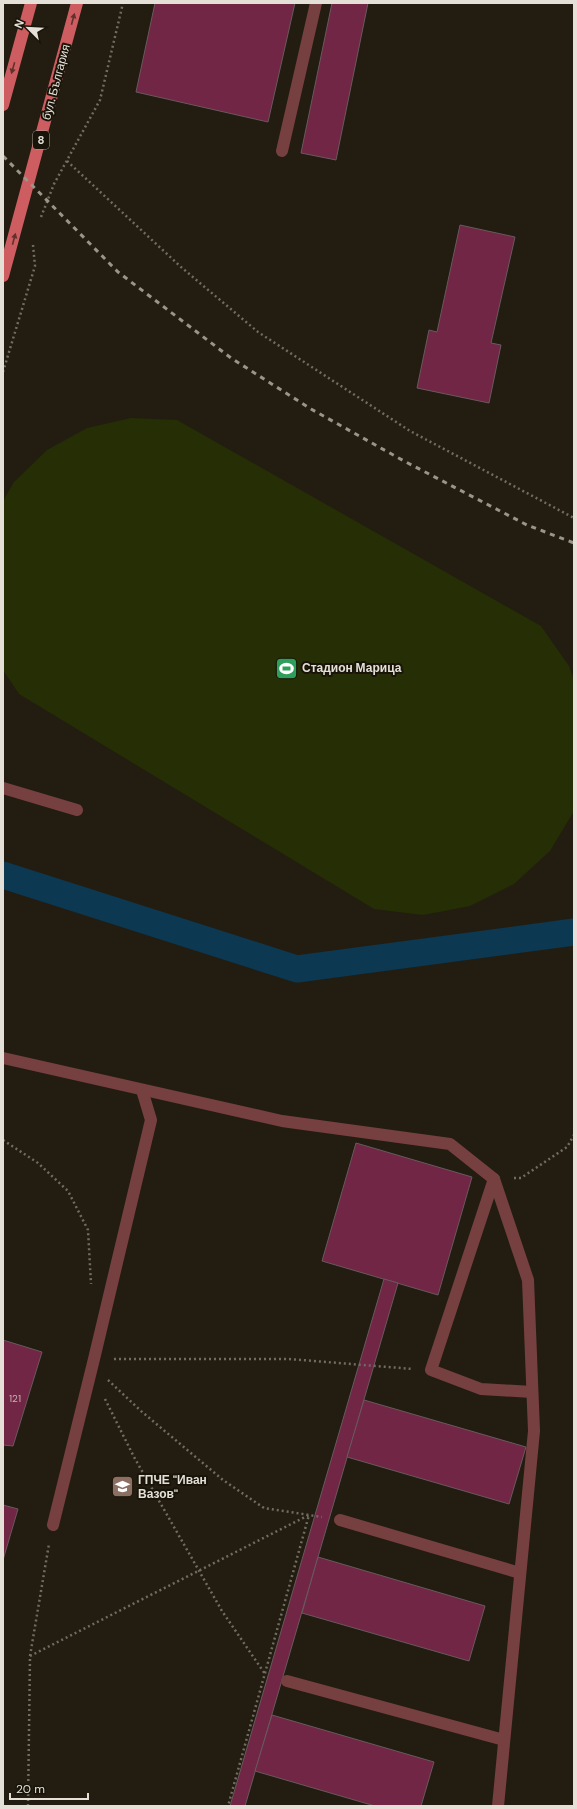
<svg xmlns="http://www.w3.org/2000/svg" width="577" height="1809" font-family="'DM Sans',sans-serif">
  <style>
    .green { fill: #252e05 }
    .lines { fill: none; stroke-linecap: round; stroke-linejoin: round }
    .canal { stroke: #0c3852; stroke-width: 27 }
    .building { fill: #702644; stroke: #69595e }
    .path { stroke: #716c61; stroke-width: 2.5; stroke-dasharray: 2 3; stroke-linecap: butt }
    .lane { stroke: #774040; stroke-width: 12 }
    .primary { stroke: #ce5d61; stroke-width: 12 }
    .rail { stroke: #9a958b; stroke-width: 3; stroke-dasharray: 5 5; stroke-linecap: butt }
    .oneway { fill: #61312c }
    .labels { text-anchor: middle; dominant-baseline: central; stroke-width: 4; stroke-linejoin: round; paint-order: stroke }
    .number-label { font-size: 10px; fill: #c7b2b3 }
    .shield { fill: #191409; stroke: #a7a39a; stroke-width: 1 }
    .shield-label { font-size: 11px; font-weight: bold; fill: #e4e0d8 }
    .street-label { font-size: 12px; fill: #e4e0d8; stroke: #191409 }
    .poi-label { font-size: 12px; font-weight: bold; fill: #e4e0d8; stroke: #191409; text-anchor: start }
  </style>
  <rect width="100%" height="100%" fill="#231d11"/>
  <path class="green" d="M131,418L177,420L541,626L569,666L574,680V811L550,851L514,884L470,906L423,915L374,909L19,694L3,670V501L14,482L47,450L87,428Z"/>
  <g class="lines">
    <path class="canal" d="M3,875L297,969L574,932"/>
  </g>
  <g class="building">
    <path d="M155,3H295L268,122L136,92Z"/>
    <path d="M332,3H368L336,160L301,153Z"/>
    <path d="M460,225L515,237L491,343L501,345L489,403L417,388L429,330L437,332Z"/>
    <path d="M356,1143L472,1177L438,1295L322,1261Z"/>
    <path d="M384,1279L398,1283L318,1557L245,1806H230Z"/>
    <path d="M3,1340L42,1352L13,1446L3,1445Z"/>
    <path d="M364,1400L526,1447L509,1504L347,1457Z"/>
    <path d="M3,1505L18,1509L3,1560Z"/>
    <path d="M318,1557L485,1606L469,1661L302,1613Z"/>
    <path d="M272,1715L434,1762L421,1806H375L255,1771Z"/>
  </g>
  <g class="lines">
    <g class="path">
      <path d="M67,161L181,267L258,332L410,431L574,518"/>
      <path d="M41,217L54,184L100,100L123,3"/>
      <path d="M3,372L35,266L33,245"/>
      <path d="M3,1140L38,1163L68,1191L88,1230L91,1284"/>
      <path d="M514,1178H521L567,1147L574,1135"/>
      <path d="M114,1359H289L413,1369"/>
      <path d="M108,1380L141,1411L223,1480L264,1508L309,1515L228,1806"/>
      <path d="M105,1399L134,1457L222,1611L265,1674"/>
      <path d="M30,1656L309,1515L322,1517"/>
      <path d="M28,1806L30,1656L49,1544"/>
    </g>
    <g class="lane">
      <path d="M282,151L316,3"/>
      <path d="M3,788L77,810"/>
      <path d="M3,1058L282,1121L450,1144L494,1179L528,1280L534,1431L498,1806"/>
      <path d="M494,1179L431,1370L481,1389L532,1392"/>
      <path d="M340,1520L520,1573"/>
      <path d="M53,1525L94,1359L151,1120L142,1090"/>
      <path d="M287,1681L504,1740"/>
    </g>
    <g class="primary">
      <path d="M3,105L31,3"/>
      <path d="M3,276L77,3"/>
    </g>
    <path class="rail" d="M3,156L118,272L231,358L311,409L404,461L527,525L574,543"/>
  </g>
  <defs><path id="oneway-solid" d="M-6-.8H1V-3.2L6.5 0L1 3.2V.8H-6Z"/></defs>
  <g class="oneway">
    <use href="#oneway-solid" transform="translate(73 19) rotate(-75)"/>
    <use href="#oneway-solid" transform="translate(13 68) rotate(106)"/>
    <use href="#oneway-solid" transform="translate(14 239) rotate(-75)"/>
  </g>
  <defs>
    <symbol id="stadium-square" viewBox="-11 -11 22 22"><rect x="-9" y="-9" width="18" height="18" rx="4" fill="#2e9e5b" stroke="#191409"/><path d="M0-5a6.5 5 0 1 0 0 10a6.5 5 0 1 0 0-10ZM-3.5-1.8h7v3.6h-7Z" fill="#fff"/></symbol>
    <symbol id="school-square" viewBox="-11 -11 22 22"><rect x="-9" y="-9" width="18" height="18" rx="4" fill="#8d6e63" stroke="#191409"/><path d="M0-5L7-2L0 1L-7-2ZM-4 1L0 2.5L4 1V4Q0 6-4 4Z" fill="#fff"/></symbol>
  </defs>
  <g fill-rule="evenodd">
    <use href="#stadium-square" x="274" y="656" width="25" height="25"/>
    <use href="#school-square" x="110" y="1474" width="25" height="25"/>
  </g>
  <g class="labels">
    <g class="number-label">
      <text x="15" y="1398">121</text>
    </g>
    <rect class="shield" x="33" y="131" width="16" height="18" rx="3"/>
    <g class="shield-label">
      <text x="41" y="140">8</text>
    </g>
    <g class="street-label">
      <text transform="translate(56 82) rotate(-75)">бул. България</text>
    </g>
    <g class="poi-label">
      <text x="302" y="668">Стадион Марица</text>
      <text x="138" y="1480">ГПЧЕ "Иван<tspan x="138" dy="14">Вазов"</tspan></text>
    </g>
  </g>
  <rect width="577" height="1809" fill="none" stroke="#e4e0d8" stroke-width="8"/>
  <g transform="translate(28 28) rotate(294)" stroke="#191409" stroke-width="3" paint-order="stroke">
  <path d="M0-3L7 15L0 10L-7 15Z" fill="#e4e0d8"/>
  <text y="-6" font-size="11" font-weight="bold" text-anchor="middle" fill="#e4e0d8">N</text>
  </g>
  <path d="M10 1793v6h78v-6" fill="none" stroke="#e4e0d8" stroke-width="2"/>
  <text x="16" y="1793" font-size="12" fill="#e4e0d8" stroke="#191409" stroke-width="3" paint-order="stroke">20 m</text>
</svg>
